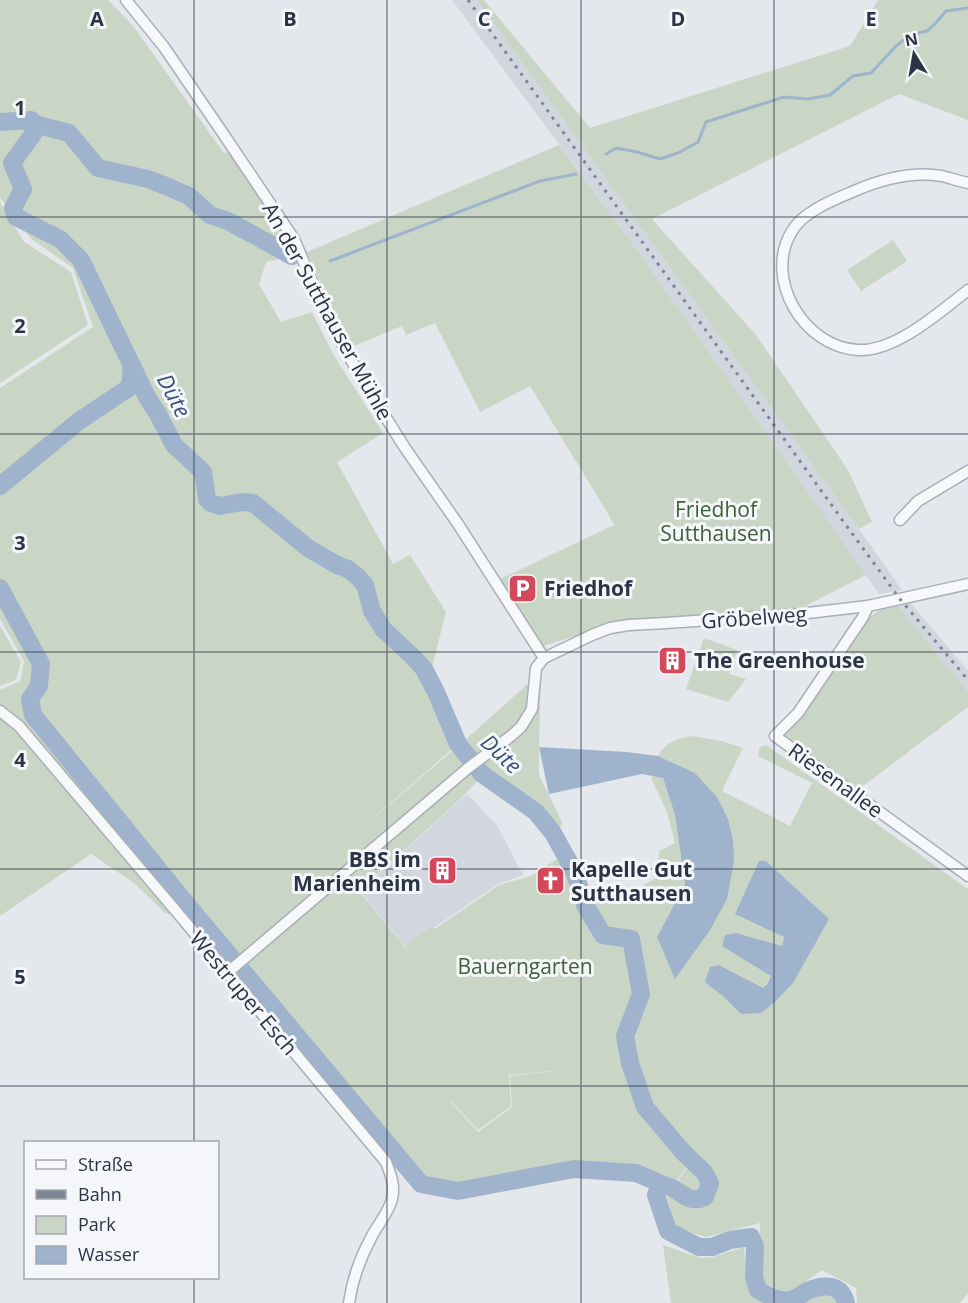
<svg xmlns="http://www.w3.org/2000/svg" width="968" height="1303" font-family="'Open Sans',sans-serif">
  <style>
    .built { fill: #d2d6de }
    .green { fill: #c9d6c5; fill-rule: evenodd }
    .water { fill: #9fb4cc }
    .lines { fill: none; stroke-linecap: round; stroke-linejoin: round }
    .stream { stroke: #9fb4cc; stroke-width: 3 }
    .river { stroke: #9fb4cc; stroke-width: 18 }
    .minor-casing { stroke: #a9aeb7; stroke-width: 13 }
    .minor { stroke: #f7f8fa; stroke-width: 10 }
    .rail { stroke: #7d8696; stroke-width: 3; stroke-dasharray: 3 6; stroke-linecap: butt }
    .grid { fill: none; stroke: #2b3445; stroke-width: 1.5; stroke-opacity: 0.55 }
    .labels { text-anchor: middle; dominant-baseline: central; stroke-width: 6; stroke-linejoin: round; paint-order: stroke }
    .street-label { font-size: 21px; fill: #2b3445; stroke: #f4f6f9 }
    .park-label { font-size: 21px; fill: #3f6138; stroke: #f4f6f9 }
    .poi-label { font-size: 21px; font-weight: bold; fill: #2b3445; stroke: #f4f6f9; text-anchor: start }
    .water-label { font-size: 22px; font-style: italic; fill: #34527a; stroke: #f4f6f9 }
    .grid-label { font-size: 20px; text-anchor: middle; font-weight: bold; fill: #2b3445; stroke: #f4f6f9; stroke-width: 6; stroke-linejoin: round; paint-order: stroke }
  </style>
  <rect width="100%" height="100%" fill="#e4e7ec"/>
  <g class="built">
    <path d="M452,0H477L859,529L902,590L879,594L632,243Z"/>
    <path d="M910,602L968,671V692L897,605Z"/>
    <path d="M467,794L497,825L519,868L524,875L498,884L406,947L360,891Z"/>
  </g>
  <g class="green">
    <path d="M0,0H108L134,27L224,153L236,152L307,252L559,145L632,243L866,575L803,607L621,622L543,646L500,579L614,525L607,512L530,386L480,412L435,323L406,335L402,326L349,348L307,252L266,262L259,284L281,322L312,312L333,354L383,433L337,462L393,564L410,555L446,612L431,671L417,675L436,692L458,744L349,839L465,740L541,672L539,745V775L563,824L551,834L481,778L457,802L359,891L406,948L407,947L406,946L432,926L435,929L499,885L531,876L563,855L572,872L584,905L602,937L629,942L638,994L622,1036L627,1063L624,1064L639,1112L687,1167L676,1181L637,1164L573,1161L458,1184L423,1176L396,1142L376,1157L208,961L172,915L165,913L134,883L91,854L0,916V690L20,681L24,661L0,619V388L93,327L73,268L30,238L0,197ZM122,321L132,365L153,405L147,397L130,386ZM161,418L193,463L174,445ZM562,1070L510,1076L512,1107L478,1132L450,1101H451L478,1130L511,1106L509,1075Z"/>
    <path d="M477,0H484L590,128L850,46L878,0H968V120L899,94L652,219L756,335L848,470L872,522L859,529Z"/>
    <path d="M0,202L24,242L71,272L88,325L0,383Z"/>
    <path d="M893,240L907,261L861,291L847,270Z"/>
    <path d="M897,605L968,692V707L859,789L784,734L802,715L865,621L883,607Z"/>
    <path d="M0,626L21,662L16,680L0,686Z"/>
    <path d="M704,638L737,650L729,674L746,679L728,702L686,689Z"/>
    <path d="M692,736L722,741L743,748L722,791L790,826L812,783L758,756L760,747L766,745L968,889V1293L960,1303H857L856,1288L822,1270L788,1294L759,1280L760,1223L705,1237L675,1227L667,1195L688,1167L655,1119L634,1064L628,1037L643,995L632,938L603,932L586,901L603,889L620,899L658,877L659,851L675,843L667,812L652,780V775L663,778L675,815L685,884L657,937L710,930L676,764L658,756C665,742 677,739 692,736ZM736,933L782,947L784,938L776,1001L725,998L705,981L719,965L763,988L771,976Z"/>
    <path d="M663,1245L701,1258L713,1257L744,1247L746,1280L751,1293L768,1303H671Z"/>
    <path d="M821,1293L833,1295L839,1303H802Z"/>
  </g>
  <g class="water">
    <path d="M539,747L627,752L658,756L695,773L717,797L728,819L733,841L734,861L727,899L710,930L675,979L657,937L685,884L675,815L663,778L642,774L549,794Z"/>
    <path d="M759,861H766L829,919L793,983L776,1001L761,1013L741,1014L725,998L705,982L710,967L719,965L763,988L767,984L771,976L722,946L725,935L736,933L782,946L784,937L735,914Z"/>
  </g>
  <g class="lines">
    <g class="stream">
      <path d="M606,154L616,148L637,152L660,159L678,153L698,142L706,122L784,97L808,99L830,95L853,76L871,73L896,46L910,35L927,31L935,24L946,11L968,8"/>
      <path d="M330,261L540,181L576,174"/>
      <path d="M0,598L5,596"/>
    </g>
    <g class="river">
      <path d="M0,122L31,120L34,124L33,134L12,163L23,189L13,208L16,217L60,239L81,260L147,397L158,414L174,445L203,472L207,499L211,503L220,506L242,502L253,503L308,548L337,565L348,569L358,577L365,585L372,611L383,629L412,656L424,669L436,692L458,744L482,774L536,812L553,833L574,871L585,905L603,935L631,939L641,994L625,1036L630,1063L645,1107L683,1152L704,1172L710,1183L705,1197C684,1207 677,1181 659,1187L656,1195L668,1231L699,1247H712L730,1240L751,1237L755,1246L754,1277L758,1290C768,1295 779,1303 790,1300C796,1299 802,1294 807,1291C823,1284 841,1283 846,1303"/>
      <path d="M34,124L69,133L98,168L148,179L166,186L189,196L210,215L228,221L292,256"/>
      <path d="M0,486L79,421L130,387L132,366"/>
      <path d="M0,588L41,664L39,686L30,699L33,715L184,901L421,1184L458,1191L574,1169L636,1173L664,1185"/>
    </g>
    <defs>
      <g id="minor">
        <path d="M126,0L164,47L222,132L294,239L327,317L363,381L405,448L458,524L544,658"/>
        <path d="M968,183C959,181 950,178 942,176C912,171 879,180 852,192C833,200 803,212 792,231C763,278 803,347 858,350C895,352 940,312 968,290"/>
        <path d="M900,520L918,501L968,471"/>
        <path d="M868,606L863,617L798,713L775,736L968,876"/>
        <path d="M0,711L19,726L176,911L386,1162C391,1175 395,1185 392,1199C389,1212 378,1224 372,1236C361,1256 352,1281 349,1303"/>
        <path d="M227,973L468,768L511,736L521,727L532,709L536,668L544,658L592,635L610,628L629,625L666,623L799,614L868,606L968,584"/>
      </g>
    </defs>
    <use href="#minor" class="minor-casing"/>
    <use href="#minor" class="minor"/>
    <path class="rail" d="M468,0L851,532L900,599L968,680"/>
  </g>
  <path class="grid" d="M194,0V1142M387,0V1303M581,0V1303M774,0V1303M0,217H968M0,434H968M0,652H968M0,869H968M0,1086H968M194,1278V1303"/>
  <defs>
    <symbol id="parking-square" viewBox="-11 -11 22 22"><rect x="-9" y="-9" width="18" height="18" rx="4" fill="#d1495b" stroke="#f4f6f9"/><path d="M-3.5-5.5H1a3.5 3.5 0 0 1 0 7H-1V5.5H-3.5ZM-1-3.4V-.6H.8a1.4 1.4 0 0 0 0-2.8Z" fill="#fff"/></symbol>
    <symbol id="building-square" viewBox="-11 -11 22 22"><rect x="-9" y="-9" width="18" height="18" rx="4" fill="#d1495b" stroke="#f4f6f9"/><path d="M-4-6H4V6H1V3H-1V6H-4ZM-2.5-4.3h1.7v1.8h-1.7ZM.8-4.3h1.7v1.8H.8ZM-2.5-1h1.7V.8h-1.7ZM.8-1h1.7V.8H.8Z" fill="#fff"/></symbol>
    <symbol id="church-square" viewBox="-11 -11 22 22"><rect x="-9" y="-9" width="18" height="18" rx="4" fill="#d1495b" stroke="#f4f6f9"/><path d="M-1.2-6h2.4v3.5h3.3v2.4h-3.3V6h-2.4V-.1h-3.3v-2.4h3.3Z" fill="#fff"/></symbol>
  </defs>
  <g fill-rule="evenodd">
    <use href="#parking-square" x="506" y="572" width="33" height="33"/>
    <use href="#building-square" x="656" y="644" width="33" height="33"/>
    <use href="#building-square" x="426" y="854" width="33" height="33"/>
    <use href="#church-square" x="534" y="864" width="33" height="33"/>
  </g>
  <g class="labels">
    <g class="street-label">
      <text transform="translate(328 311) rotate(61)">An der Sutthauser Mühle</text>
      <text transform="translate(754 617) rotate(-4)">Gröbelweg</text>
      <text transform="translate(836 780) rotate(36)">Riesenallee</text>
      <text transform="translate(244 993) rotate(50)">Westruper Esch</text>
    </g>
    <g class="park-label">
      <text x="716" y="509">Friedhof<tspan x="716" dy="24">Sutthausen</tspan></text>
      <text x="525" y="966">Bauerngarten</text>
    </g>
    <g class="poi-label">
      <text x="544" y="588">Friedhof</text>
      <text x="694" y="660">The Greenhouse</text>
      <text x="421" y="859" text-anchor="end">BBS im<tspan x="421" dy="24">Marienheim</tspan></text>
      <text x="571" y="869">Kapelle Gut<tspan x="571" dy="24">Sutthausen</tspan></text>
    </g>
    <g class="water-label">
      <text transform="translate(175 395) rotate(62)">Düte</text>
      <text transform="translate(502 753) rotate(43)">Düte</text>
    </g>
  </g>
  <g class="grid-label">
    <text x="97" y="26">A</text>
    <text x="290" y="26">B</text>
    <text x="484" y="26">C</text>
    <text x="678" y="26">D</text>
    <text x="871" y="26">E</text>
    <text x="20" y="115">1</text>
    <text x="20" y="333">2</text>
    <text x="20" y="550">3</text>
    <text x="20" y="767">4</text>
    <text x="20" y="984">5</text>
  </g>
  <rect x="24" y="1141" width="195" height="138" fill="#f4f6f9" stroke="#a4a8b1" stroke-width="1.5"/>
  <rect x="36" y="1160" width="30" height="9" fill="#f7f8fa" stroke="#a4a8b1" stroke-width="1.5"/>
  <text x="78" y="1171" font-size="18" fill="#2b3445">Straße</text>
  <rect x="36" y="1190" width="30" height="9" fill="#7d8696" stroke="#a4a8b1" stroke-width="1.5"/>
  <text x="78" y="1201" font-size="18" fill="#2b3445">Bahn</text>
  <rect x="36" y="1216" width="30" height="18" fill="#c9d6c5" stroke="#a4a8b1" stroke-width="1.5"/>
  <text x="78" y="1231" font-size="18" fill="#2b3445">Park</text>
  <rect x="36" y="1246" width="30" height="18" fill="#9fb4cc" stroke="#a4a8b1" stroke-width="1.5"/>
  <text x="78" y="1261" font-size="18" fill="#2b3445">Wasser</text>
  <g transform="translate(914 54) rotate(349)" stroke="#f4f6f9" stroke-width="4.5" paint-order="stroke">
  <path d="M0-4.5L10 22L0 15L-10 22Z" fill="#2b3445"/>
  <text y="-9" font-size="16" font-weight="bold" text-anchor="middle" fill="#2b3445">N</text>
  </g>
</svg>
